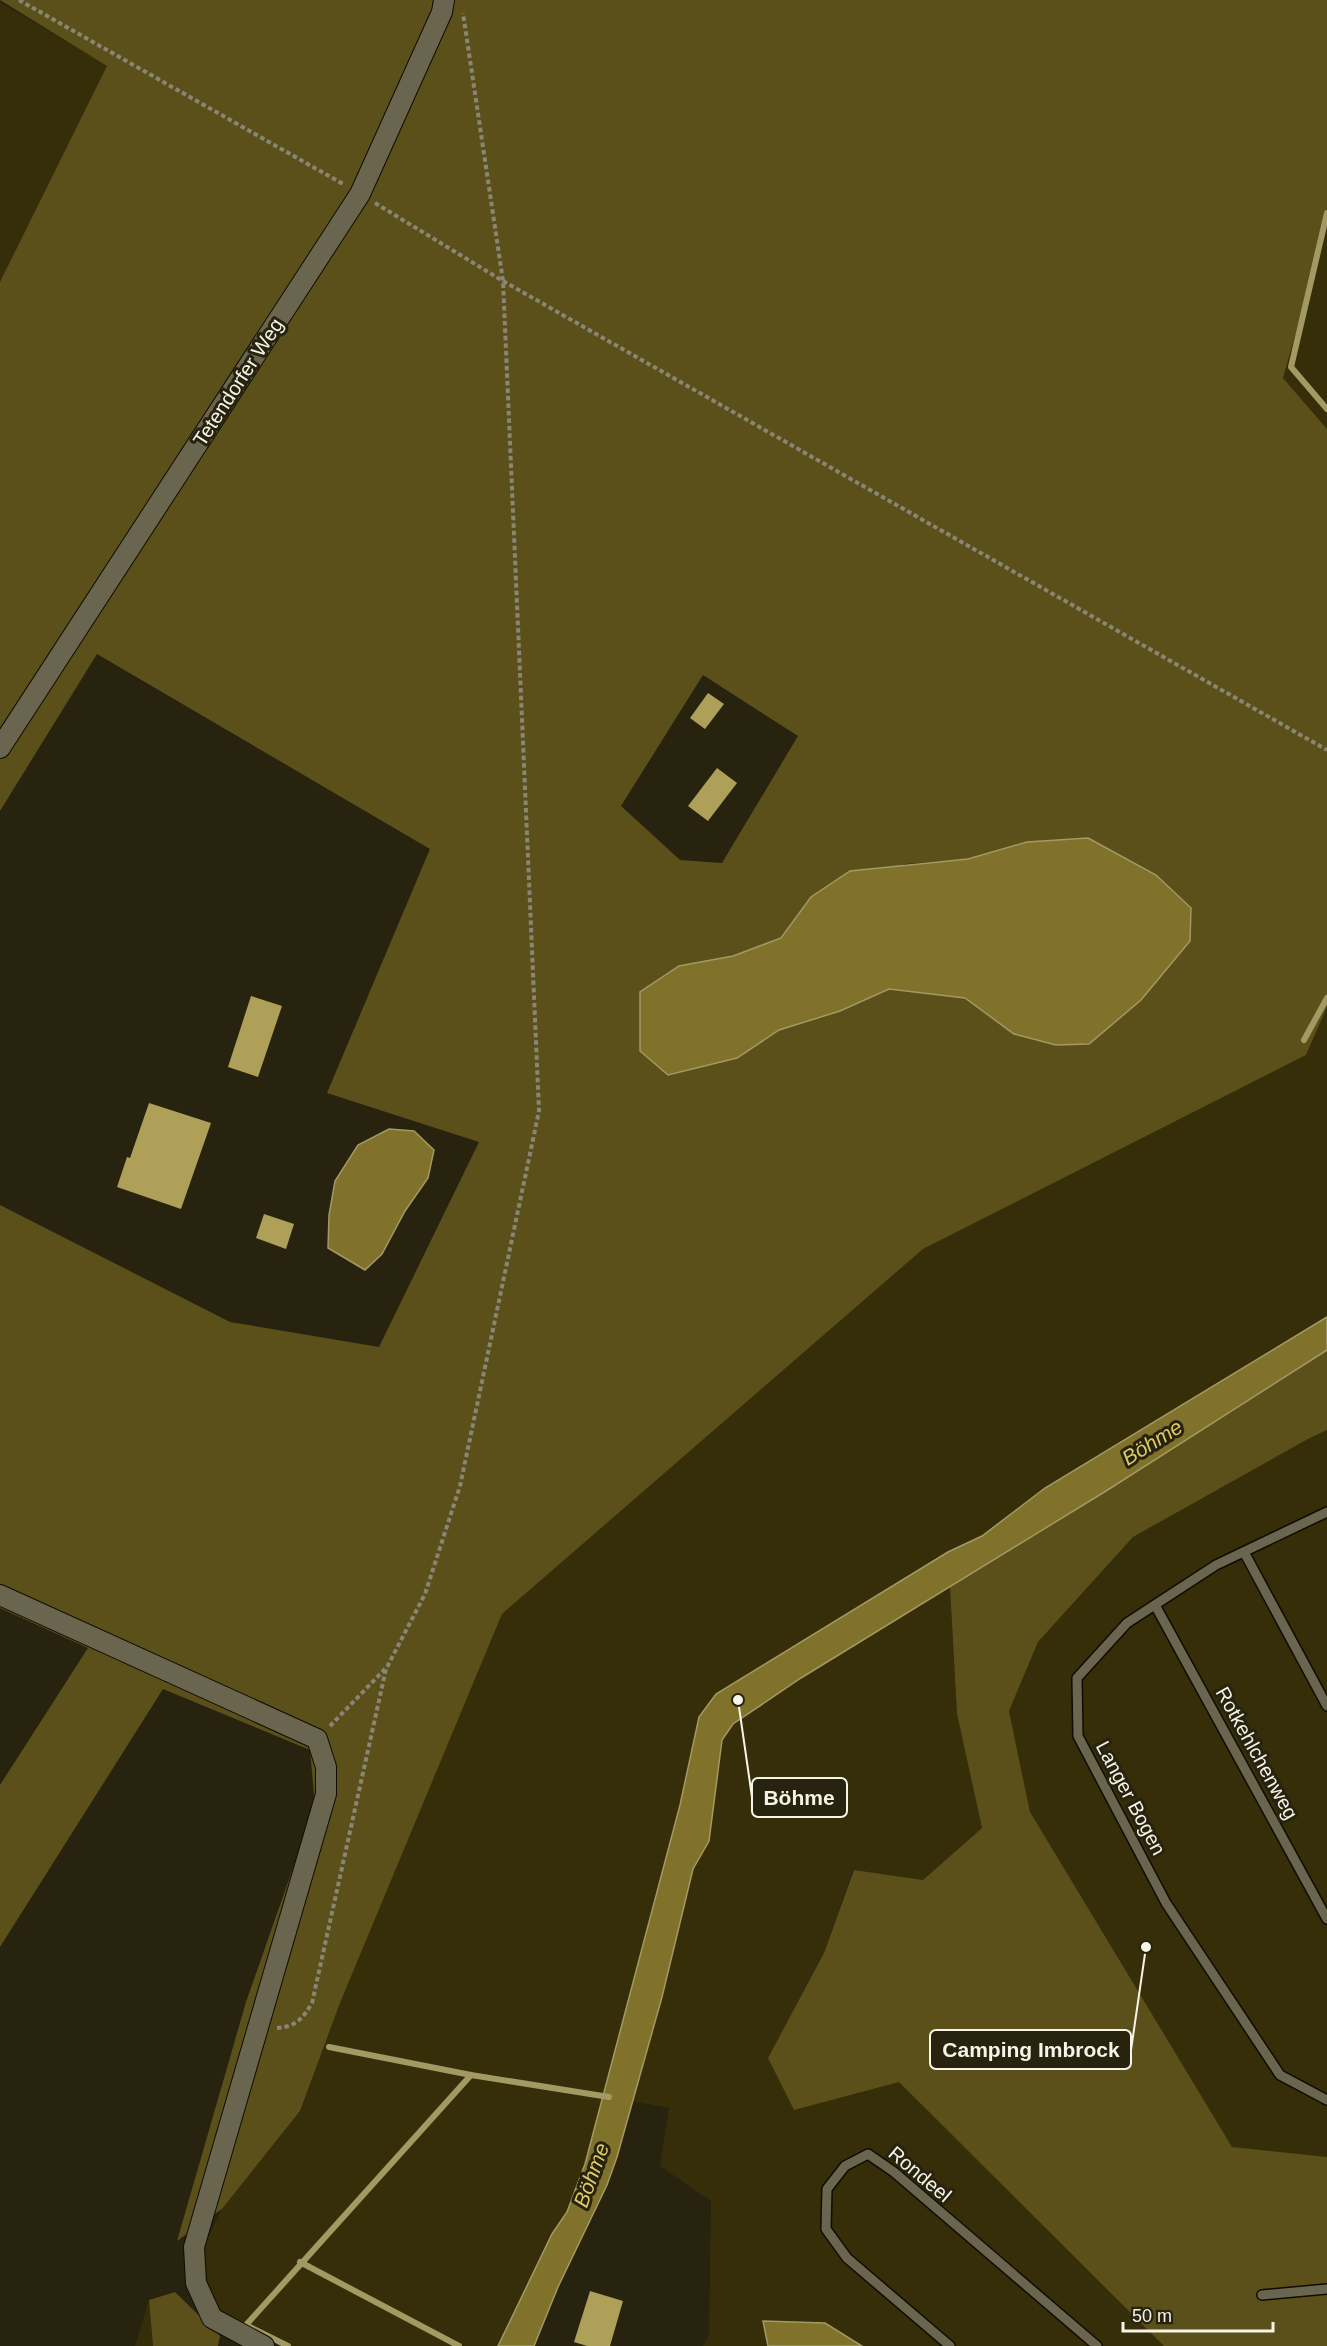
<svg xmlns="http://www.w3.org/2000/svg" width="1327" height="2346" font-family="Helvetica,sans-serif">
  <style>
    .green { fill: #352e09 }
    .forest { fill: #5b501a; fill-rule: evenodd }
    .water { fill: #80722a; stroke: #a39963; stroke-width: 1.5 }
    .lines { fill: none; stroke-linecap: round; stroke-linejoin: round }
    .stream { stroke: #a39963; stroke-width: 6 }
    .building { fill: #aea059 }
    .lane-casing { stroke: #100c00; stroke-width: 12 }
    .street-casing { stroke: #100c00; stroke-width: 22 }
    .path { stroke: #898676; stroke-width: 4; stroke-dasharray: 4.5 3; stroke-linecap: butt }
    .lane { stroke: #69654f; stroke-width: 9 }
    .street { stroke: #69654f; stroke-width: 20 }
    .labels { text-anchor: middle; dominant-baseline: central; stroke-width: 6; stroke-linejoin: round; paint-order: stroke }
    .street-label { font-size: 20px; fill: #f6f4e7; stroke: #27230f }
    .water-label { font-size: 21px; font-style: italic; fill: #deca67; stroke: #27230f }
    .leader { fill: none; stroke: #f6f4e7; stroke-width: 2 }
    .callout-dot { fill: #f6f4e7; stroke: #27230f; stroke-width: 2 }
    .callout { fill: #27230f; stroke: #f6f4e7; stroke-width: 2 }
    .callout-label { font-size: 21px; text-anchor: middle; font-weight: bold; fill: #f6f4e7 }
  </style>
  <rect width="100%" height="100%" fill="#27230f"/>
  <g class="green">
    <path d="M0,2L108,66L0,282Z"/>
    <path d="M1327,224V429L1283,378Z"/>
    <path d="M1327,1007V1317L1045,1488L982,1536L948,1552L716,1694L699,1717L680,1805L585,2164L567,2212L552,2234L498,2346H285L221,2312L207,2281L204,2246L222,2209L300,2111L340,2003L502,1614L923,1249L1306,1055Z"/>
    <path d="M1327,1430V2346H703L709,2335L711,2201L660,2166L669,2108L633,2101L662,1997L693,1869L709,1840L722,1740L733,1724L801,1678L950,1587L957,1714L982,1828L923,1880L853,1870L824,1953L768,2058L1030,1812L1009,1711L1038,1642L1133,1537L1308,1439Z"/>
    <path d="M149,2300L153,2346H135Z"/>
  </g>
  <g class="forest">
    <path d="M0,0H1327V224L1283,378L1327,429V1007L1306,1055L923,1249L502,1614L340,2003L300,2111L222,2209L177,2241L246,2002L315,1805L310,1750L163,1689L0,1947V1785L88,1648L0,1608V1205L230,1322L379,1347L479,1142L327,1093L430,849L97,654L0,811V282L107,66ZM703,675L798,736L722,863L680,860L621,806ZM1027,842L1191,909L1190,941L1141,1000L1014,1034L965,998L889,989L840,1011L779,1030L679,966L733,956L781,938L811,897L905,864L968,859Z"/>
    <path d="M1327,1350V1430L1308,1439L1133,1537L1038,1642L1009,1711L1030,1812L1232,2147L1327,2157V2346H1164L899,2082L794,2110L768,2058L824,1953L854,1870L923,1880L982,1828L957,1714L950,1587Z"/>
    <path d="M175,2292L220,2336L218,2346H153L149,2300Z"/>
  </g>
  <g class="water">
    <path d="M1088,838L1156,875L1191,908L1190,941L1141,1000L1089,1044L1056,1045L1014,1034L965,998L889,989L840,1011L779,1030L737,1058L668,1075L640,1051V992L679,966L733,956L781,938L811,897L850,871L968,859L1027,842Z"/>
    <path d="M389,1129L414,1131L434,1150L428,1178L405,1211L382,1254L365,1270L328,1248L329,1215L335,1181L358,1145Z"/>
    <path d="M1327,1317V1350L1106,1491L801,1678L733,1724L722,1740L709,1841L693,1869L662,1997L617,2157L607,2185L558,2287L534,2346H498L552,2234L567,2212L585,2164L680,1805L699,1717L716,1694L948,1552L982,1536L1045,1488Z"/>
    <path d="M763,2321L825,2323L862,2346H768Z"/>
  </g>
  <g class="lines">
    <g class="stream">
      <path d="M1327,213L1291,367L1327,409"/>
      <path d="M1304,1040L1327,998"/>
      <path d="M329,2047L471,2075L609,2097"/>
      <path d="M300,2262L459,2346"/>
      <path d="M288,2346L246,2325L471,2075"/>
    </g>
  </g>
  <g class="building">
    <path d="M708,693L724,704L705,729L690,718Z"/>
    <path d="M717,768L737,783L708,821L688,806Z"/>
    <path d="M251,996L282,1006L258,1077L228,1067Z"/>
    <path d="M149,1103L211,1123L181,1209L117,1187L127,1157L130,1158Z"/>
    <path d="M264,1214L294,1224L286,1249L256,1238Z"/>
    <path d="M590,2291L623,2301L610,2346H587L574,2342Z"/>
  </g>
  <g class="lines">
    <defs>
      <g id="lane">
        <path d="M1327,1512L1216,1565L1127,1623L1077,1678L1078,1736L1166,1903L1280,2075L1327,2100"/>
        <path d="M1244,1552L1327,1706"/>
        <path d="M1155,1605L1327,1919"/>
        <path d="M1262,2295L1327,2289"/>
        <path d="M950,2346L847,2258L826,2229L827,2189L845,2166L868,2154L894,2172L1097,2346"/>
      </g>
      <g id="street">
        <path d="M0,748L360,194L442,12L444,0"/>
        <path d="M0,1595L317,1739L326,1767V1794L194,2247L196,2283L212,2318L264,2346"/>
      </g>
    </defs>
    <use href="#lane" class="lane-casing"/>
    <use href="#street" class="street-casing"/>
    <g class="path">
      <path d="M19,0L343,184"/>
      <path d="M375,203L503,281L1327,750"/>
      <path d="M330,1726L385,1669"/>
      <path d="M277,2028C296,2027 303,2018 312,2003L386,1669L425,1594L460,1486L539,1111L503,281L463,13"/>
    </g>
    <use href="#lane" class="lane"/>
    <use href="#street" class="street"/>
  </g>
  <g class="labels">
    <g class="street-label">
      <text transform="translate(238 382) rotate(-57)">Tetendorfer Weg</text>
      <text transform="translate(1257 1753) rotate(61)">Rotkehlchenweg</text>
      <text transform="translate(1131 1798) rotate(62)">Langer Bogen</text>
      <text transform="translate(920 2174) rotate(40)">Rondeel</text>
    </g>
    <g class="water-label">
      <text transform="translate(1152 1442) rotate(-32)">Böhme</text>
      <text transform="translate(591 2175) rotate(-70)">Böhme</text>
    </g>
  </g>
  <path class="leader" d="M738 1700L752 1797M1146 1947L1131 2050"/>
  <g class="callout-dot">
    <circle cx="738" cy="1700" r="6"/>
    <circle cx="1146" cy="1947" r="6"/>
  </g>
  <g class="callout">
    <rect x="752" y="1778" width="95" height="39" rx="6"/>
    <rect x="930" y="2030" width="201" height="39" rx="6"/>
  </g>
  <g class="callout-label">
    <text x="799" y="1805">Böhme</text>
    <text x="1031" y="2057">Camping Imbrock</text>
  </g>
  <path d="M1123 2322v9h150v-9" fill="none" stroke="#f6f4e7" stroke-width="3"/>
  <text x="1132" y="2322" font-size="18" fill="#f6f4e7" stroke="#27230f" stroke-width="4.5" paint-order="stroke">50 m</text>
</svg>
